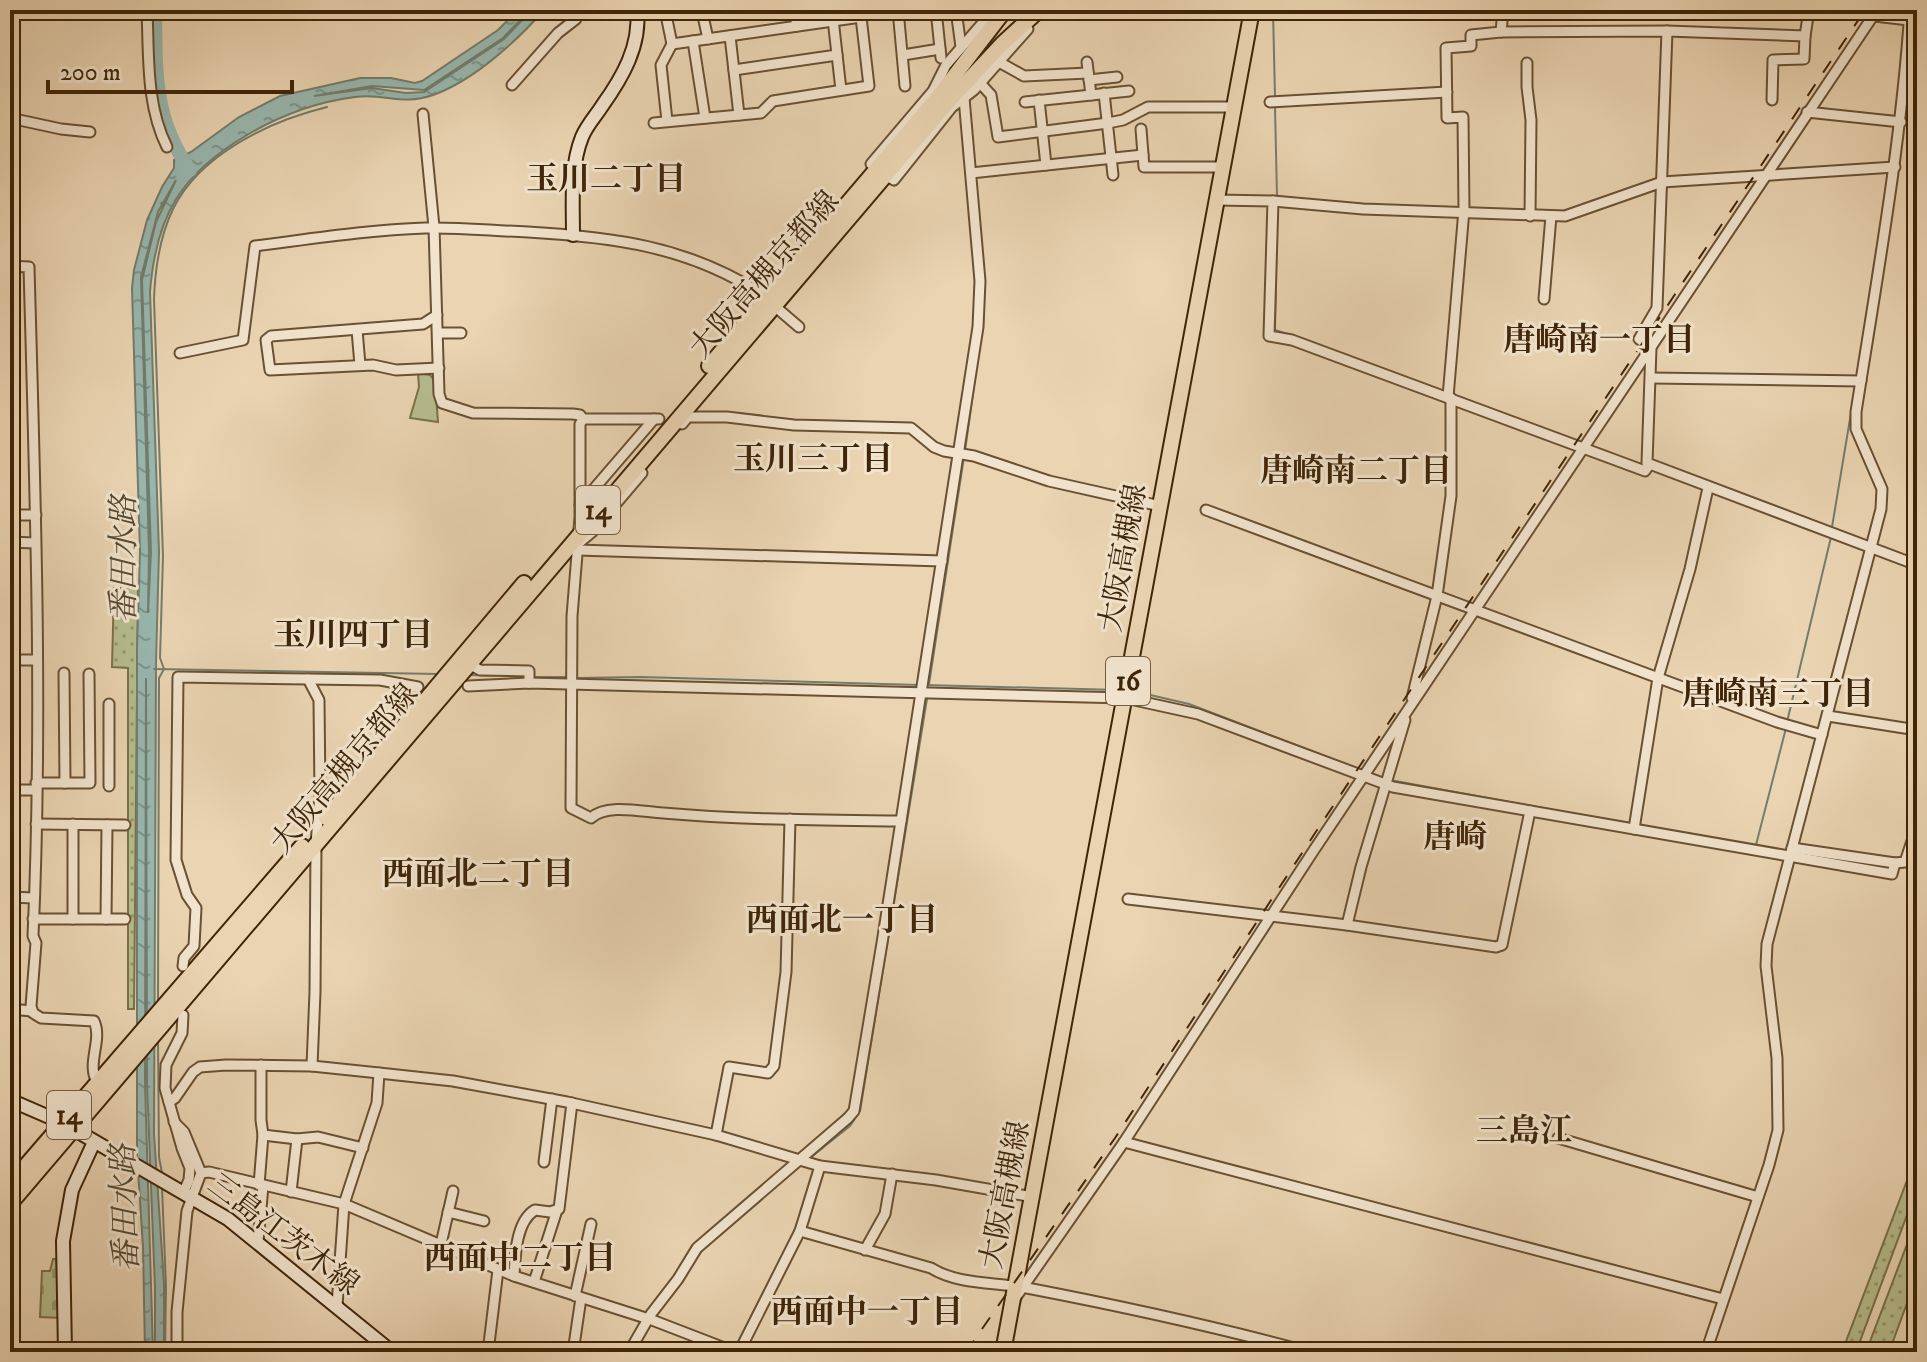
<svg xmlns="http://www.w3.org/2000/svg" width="1927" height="1362" font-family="'IM FELL DW Pica','Noto Serif JP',serif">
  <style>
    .grass { fill: url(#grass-dots); stroke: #7a714a; stroke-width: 2 }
    .cemetery { fill: url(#cemetery-stones); stroke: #7a714a; stroke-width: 2 }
    .green { fill: #b6bd8d; stroke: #7a714a; stroke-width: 2 }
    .water { fill: url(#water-ripples); stroke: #747d6d; stroke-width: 2; fill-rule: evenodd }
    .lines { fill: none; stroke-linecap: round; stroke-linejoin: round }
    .stream { stroke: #747d6d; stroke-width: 2 }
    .river { stroke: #98b8b0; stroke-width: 14 }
    .street-casing { stroke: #6a5132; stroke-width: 13 }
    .secondary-casing { stroke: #3f2508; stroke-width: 16 }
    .primary-casing { stroke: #3f2508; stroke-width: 18 }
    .street { stroke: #f1e3cd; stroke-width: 9 }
    .secondary { stroke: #f1e3cd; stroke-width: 12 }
    .primary { stroke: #ead4b2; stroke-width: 14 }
    .rail { stroke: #3f2508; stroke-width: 2; stroke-dasharray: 14 14; stroke-linecap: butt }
    .labels { text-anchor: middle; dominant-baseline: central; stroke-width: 6; stroke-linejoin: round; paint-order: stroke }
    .shield { fill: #f1e3cd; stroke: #745e43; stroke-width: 2 }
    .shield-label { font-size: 28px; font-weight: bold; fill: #3f2508 }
    .street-label { font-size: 30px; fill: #3f2508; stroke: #f1e3cd }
    .neighbourhood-label { font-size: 32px; font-weight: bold; fill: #3f2508; stroke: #f1e3cd }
    .water-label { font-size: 32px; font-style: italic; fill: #554a32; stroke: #f1e3cd }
  </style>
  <defs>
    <pattern id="grass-dots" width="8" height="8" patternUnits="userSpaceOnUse" patternTransform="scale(2)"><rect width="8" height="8" fill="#b6bd8d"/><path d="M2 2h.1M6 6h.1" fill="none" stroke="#959971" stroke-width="1.8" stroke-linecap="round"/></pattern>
    <pattern id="cemetery-stones" width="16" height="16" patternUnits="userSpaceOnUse" patternTransform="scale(2)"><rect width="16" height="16" fill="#b6bd8d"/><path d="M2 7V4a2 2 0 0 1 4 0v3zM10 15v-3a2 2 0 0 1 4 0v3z" fill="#959971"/></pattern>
    <pattern id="water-ripples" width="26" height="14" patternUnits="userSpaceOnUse" patternTransform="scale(2)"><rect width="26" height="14" fill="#98b8b0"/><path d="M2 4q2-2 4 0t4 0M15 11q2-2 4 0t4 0" fill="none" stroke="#7d958d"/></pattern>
  </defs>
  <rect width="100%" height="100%" fill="#ead4b2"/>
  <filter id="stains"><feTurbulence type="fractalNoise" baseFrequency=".0025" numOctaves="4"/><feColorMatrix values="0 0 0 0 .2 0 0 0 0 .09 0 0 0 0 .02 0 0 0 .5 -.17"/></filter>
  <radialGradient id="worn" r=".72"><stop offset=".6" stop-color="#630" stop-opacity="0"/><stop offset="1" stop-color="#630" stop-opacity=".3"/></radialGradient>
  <g class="grass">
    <path d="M114,588H138L134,1009H128V668L112,667Z"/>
    <path d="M1917,1154V1188L1856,1352H1842Z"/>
    <path d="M1917,1218V1276L1889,1352H1866Z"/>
  </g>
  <path class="cemetery" d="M53,1259H56L61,1318L40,1317L42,1271H50Z"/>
  <path class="green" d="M418,373L430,375L435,381L438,422L410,418L419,387Z"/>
  <path class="water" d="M518,10H530L503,38L424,90L372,86L314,96L372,88L406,93L424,92L504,39L532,10H544C517,41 473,81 433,95C401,106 386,93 355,97C316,102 281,115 247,135C181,174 156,215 150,292L159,552L156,663L154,1134L164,1283V1352H155V1288L147,1083L146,678L145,1084L153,1352H145L143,1247L137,1155V649L140,552L132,288L134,270L147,220L162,187L174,168V160L191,152L239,117L280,96L360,78H391L415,83L422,81L498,30ZM176,180L156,222L142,280L151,552L148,613L149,552L141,277L158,212Z"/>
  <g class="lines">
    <g class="stream">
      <path d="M1273,10L1275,97"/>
      <path d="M969,100L975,169"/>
      <path d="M1275,107L1277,197"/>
      <path d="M975,175L982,257"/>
      <path d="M1277,196L1287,198"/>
      <path d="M1277,227L1275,330L1290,335"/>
      <path d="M1857,377L1883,209"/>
      <path d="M965,451L984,313V279"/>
      <path d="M1652,470L1665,474"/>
      <path d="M1832,527L1856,383"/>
      <path d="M154,669L439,674"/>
      <path d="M470,675L527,676"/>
      <path d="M534,677H567"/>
      <path d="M574,678L641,677L919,685"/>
      <path d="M929,684L964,457"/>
      <path d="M925,685L1119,690"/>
      <path d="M1133,691L1189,704L1361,770"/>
      <path d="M1787,722L1831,537"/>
      <path d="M1371,773L1384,778"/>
      <path d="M1390,780L1570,813"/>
      <path d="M1576,814L1630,823"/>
      <path d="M1640,825L1788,851"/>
      <path d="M1756,845L1786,728"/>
      <path d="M1833,859L1872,865"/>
      <path d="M1880,867L1890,868"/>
      <path d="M158,1001L159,678L164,669L160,658L163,556L154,299C155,270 160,236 173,209C200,154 270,121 327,107"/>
      <path d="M158,1039L159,1157L162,1173"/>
      <path d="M810,1158L850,1126L860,1111L927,699"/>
      <path d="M162,1187L166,1287L165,1352"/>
    </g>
    <path class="river" d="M155,10C156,71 153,118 190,170"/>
    <defs>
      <g id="street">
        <path d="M147,10C149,56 146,105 167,147"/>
        <path d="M665,10L672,44L661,65L667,121"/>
        <path d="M794,10L797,26"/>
        <path d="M832,10L841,90"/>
        <path d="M898,10L905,86"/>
        <path d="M936,10L941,58"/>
        <path d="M956,10L961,47"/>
        <path d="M1503,10L1501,32L1667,31L1805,36L1809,10"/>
        <path d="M1824,10L1917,21"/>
        <path d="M1667,31L1657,308L1639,339L1651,348L1647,463L1917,565"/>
        <path d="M730,36L739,115"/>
        <path d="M708,39L703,16L729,10"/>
        <path d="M693,41L705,118"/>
        <path d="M903,55L940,49"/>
        <path d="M999,62L1024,76L1088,73"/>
        <path d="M1087,62L1091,95"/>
        <path d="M1527,63V87L1531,120L1530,216"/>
        <path d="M734,70L837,55"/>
        <path d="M10,71L13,10"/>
        <path d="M1089,80L1117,77"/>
        <path d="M980,83L991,95L998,137L1108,123L1123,120L1148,107H1234"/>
        <path d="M512,85L558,33L576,19L577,10"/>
        <path d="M1104,93L1113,175"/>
        <path d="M1039,100L1046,165"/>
        <path d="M1772,100L1773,60L1804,59L1805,36"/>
        <path d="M1025,102L1129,91"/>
        <path d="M1270,102L1447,92"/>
        <path d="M1807,112L1901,122"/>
        <path d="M423,114L434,227L439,394L442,403L473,413L573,414L580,415L583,419H659"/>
        <path d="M10,118L61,129L90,132"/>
        <path d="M654,123L761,113L773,101L869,86L861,17L672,44"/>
        <path d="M1141,129L1144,167H1222"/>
        <path d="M874,166L871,164L933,91L946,65L994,10"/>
        <path d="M971,173L1143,155"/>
        <path d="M890,178L894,180L952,107L974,90L1028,29"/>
        <path d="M1216,200L1273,201L1269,336L1292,340L1645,471L1649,465"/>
        <path d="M1273,201L1363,209L1565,216L1662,182L1895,167"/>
        <path d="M10,266L29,267C35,490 43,714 33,936L36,943L31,1006L33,1013L41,1018L94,1021C103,1040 86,1063 97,1082"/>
        <path d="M1544,299L1551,216"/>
        <path d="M778,309L799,327"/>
        <path d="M437,315L423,324L271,336L266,340L270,370L373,365L396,370L439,368"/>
        <path d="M357,330L360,365"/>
        <path d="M438,333H461"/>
        <path d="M180,353L243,340L255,246C311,239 368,230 425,228C459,227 494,231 528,232C612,237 687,246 760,293"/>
        <path d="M1651,378L1861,381"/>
        <path d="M1448,397L1464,210L1463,117L1447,118L1446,48L1471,46V35L1501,32"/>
        <path d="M583,419L580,424V517L572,616L571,808L591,818C607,803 643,812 663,813C742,820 822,820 901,821"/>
        <path d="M682,424L688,417H727L794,425L911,428L934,447L944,451L974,456L1049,481L1160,506"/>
        <path d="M580,505L654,419"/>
        <path d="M1206,510L1777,722L1822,735"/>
        <path d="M10,515H36"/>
        <path d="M10,542L35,543"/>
        <path d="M580,542L592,532L642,473"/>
        <path d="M577,550L942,561"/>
        <path d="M10,660H36"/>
        <path d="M469,664L480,670L529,671V683"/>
        <path d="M64,673L65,783"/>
        <path d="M308,679L319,700L320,795L316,844L315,992L312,1066"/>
        <path d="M468,686L529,683L1125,698L1198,714L1393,787L1892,874L1895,863"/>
        <path d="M1412,698L1437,596L1451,496V398"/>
        <path d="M109,704V786"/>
        <path d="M1828,716L1917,730"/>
        <path d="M36,783H90L89,674"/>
        <path d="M10,790H36"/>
        <path d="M36,824L125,825"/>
        <path d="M1634,829L1658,678L1690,569L1708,488"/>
        <path d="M1792,848L1895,863L1905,862L1917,826"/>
        <path d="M10,897L34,898"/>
        <path d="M1128,899L1347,925L1496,947L1502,945L1530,811"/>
        <path d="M33,919H125"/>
        <path d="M73,919V824"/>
        <path d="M106,919L107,825"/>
        <path d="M1347,925L1361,867L1405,720"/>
        <path d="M183,966L184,958L194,946L196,908L187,895L176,860L178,677L380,680L418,687"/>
        <path d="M10,1009L32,1011"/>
        <path d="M183,1015L182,1033L166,1065L165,1088L182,1148L190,1168L189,1180L183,1193"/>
        <path d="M169,1102L175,1098L193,1072L200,1067L226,1065L312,1066L379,1073L453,1081L567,1102L716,1135L820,1166L936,1180L1033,1197"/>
        <path d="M174,1122L184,1132L201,1173L187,1211L177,1312V1352"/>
        <path d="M263,1135L297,1139L318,1137L363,1148"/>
        <path d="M716,1135L729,1067L768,1073L774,1066L786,972L790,819"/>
        <path d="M1558,1138L1758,1197"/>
        <path d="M1124,1142L1723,1299"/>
        <path d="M544,1162L552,1099"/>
        <path d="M201,1173L209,1172L344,1204L514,1276L652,1320L735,1352"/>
        <path d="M259,1185L263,1135L261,1120V1065"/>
        <path d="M291,1192L297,1139"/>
        <path d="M448,1212L484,1221"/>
        <path d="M800,1231L931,1268C958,1285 996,1282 1027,1288C1121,1306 1217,1327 1309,1352"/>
        <path d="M258,1241L263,1186"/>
        <path d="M441,1244L453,1191"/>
        <path d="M865,1250L885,1214L892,1174"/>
        <path d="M514,1276C515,1256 516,1221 535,1210L550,1212L559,1209L572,1103"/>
        <path d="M534,1282L557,1210"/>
        <path d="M575,1296L591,1224"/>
        <path d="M1016,1297L1124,1142L1314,850L1877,10"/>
        <path d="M337,1306L344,1204L377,1103L379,1073"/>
        <path d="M488,1352L498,1270"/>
        <path d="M573,1352L581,1298"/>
        <path d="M629,1352L651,1314L678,1279L697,1248L848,1118L854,1111L882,943L978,327L980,281L964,98"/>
        <path d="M739,1352L800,1231L820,1166"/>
        <path d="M1706,1352L1769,1165L1778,1130L1777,1058L1766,966L1767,944L1881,509L1882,489L1856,429V412C1877,278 1901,145 1910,10"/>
      </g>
      <g id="secondary">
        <path d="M573,235C573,203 570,167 582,137C587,125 595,117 602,106C622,78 641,46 637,10"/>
        <path d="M10,1100L63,1123L228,1219L392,1352"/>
        <path d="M65,1352L63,1241L72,1190L94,1142"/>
      </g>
      <g id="primary">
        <path d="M709,366L938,97L1005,10"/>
        <path d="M326,818L524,583"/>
        <path d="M10,1184L302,846"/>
        <path d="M10,1204L948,102L1002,44L1039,10"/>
        <path d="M1003,1352L1252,10"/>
      </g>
    </defs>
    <use href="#street" class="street-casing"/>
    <use href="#secondary" class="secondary-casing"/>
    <use href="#primary" class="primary-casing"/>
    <use href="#street" class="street"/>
    <use href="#secondary" class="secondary"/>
    <use href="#primary" class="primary"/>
    <path class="rail" d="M966,1352L1115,1138L1323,821L1865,10"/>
  </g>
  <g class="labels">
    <g class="shield">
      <rect x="576" y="486" width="44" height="48" rx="6"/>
      <rect x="1106" y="657" width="44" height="48" rx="6"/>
      <rect x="47" y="1091" width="44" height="48" rx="6"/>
    </g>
    <g class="shield-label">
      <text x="598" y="510">14</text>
      <text x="1128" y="681">16</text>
      <text x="69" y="1115">14</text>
    </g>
    <g class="street-label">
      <text transform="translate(765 275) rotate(-49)">大阪高槻京都線</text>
      <text transform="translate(1124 558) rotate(-80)">大阪高槻線</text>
      <text transform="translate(345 769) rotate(-50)">大阪高槻京都線</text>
      <text transform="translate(1006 1195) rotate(-79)">大阪高槻線</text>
      <text transform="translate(283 1235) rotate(37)">三島江茨木線</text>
    </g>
    <g class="neighbourhood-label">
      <text x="606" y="180">玉川二丁目</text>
      <text x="1599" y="341">唐崎南一丁目</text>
      <text x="813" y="460">玉川三丁目</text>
      <text x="1356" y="472">唐崎南二丁目</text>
      <text x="353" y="636">玉川四丁目</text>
      <text x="1778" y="695">唐崎南三丁目</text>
      <text x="1455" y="838">唐崎</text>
      <text x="478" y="875">西面北二丁目</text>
      <text x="842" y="921">西面北一丁目</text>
      <text x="1524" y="1132">三島江</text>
      <text x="520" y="1259">西面中二丁目</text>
      <text x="867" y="1313">西面中一丁目</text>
    </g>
    <g class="water-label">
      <text transform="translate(125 559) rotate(-90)">番田水路</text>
      <text transform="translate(126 1208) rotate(-92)">番田水路</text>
    </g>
  </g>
  <rect width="1927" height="1362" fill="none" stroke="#ead4b2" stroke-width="40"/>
  <rect x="12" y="12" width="1903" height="1338" fill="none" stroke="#3f2508" stroke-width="4"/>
  <rect x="20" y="20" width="1887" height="1322" fill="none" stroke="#3f2508" stroke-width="2"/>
  <path d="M48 80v12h244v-12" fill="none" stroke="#3f2508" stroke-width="4"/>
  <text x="60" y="80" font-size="24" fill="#3f2508" stroke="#f1e3cd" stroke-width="6" paint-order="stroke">200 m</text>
  <rect width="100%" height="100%" filter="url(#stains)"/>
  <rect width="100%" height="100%" fill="url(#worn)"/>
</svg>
